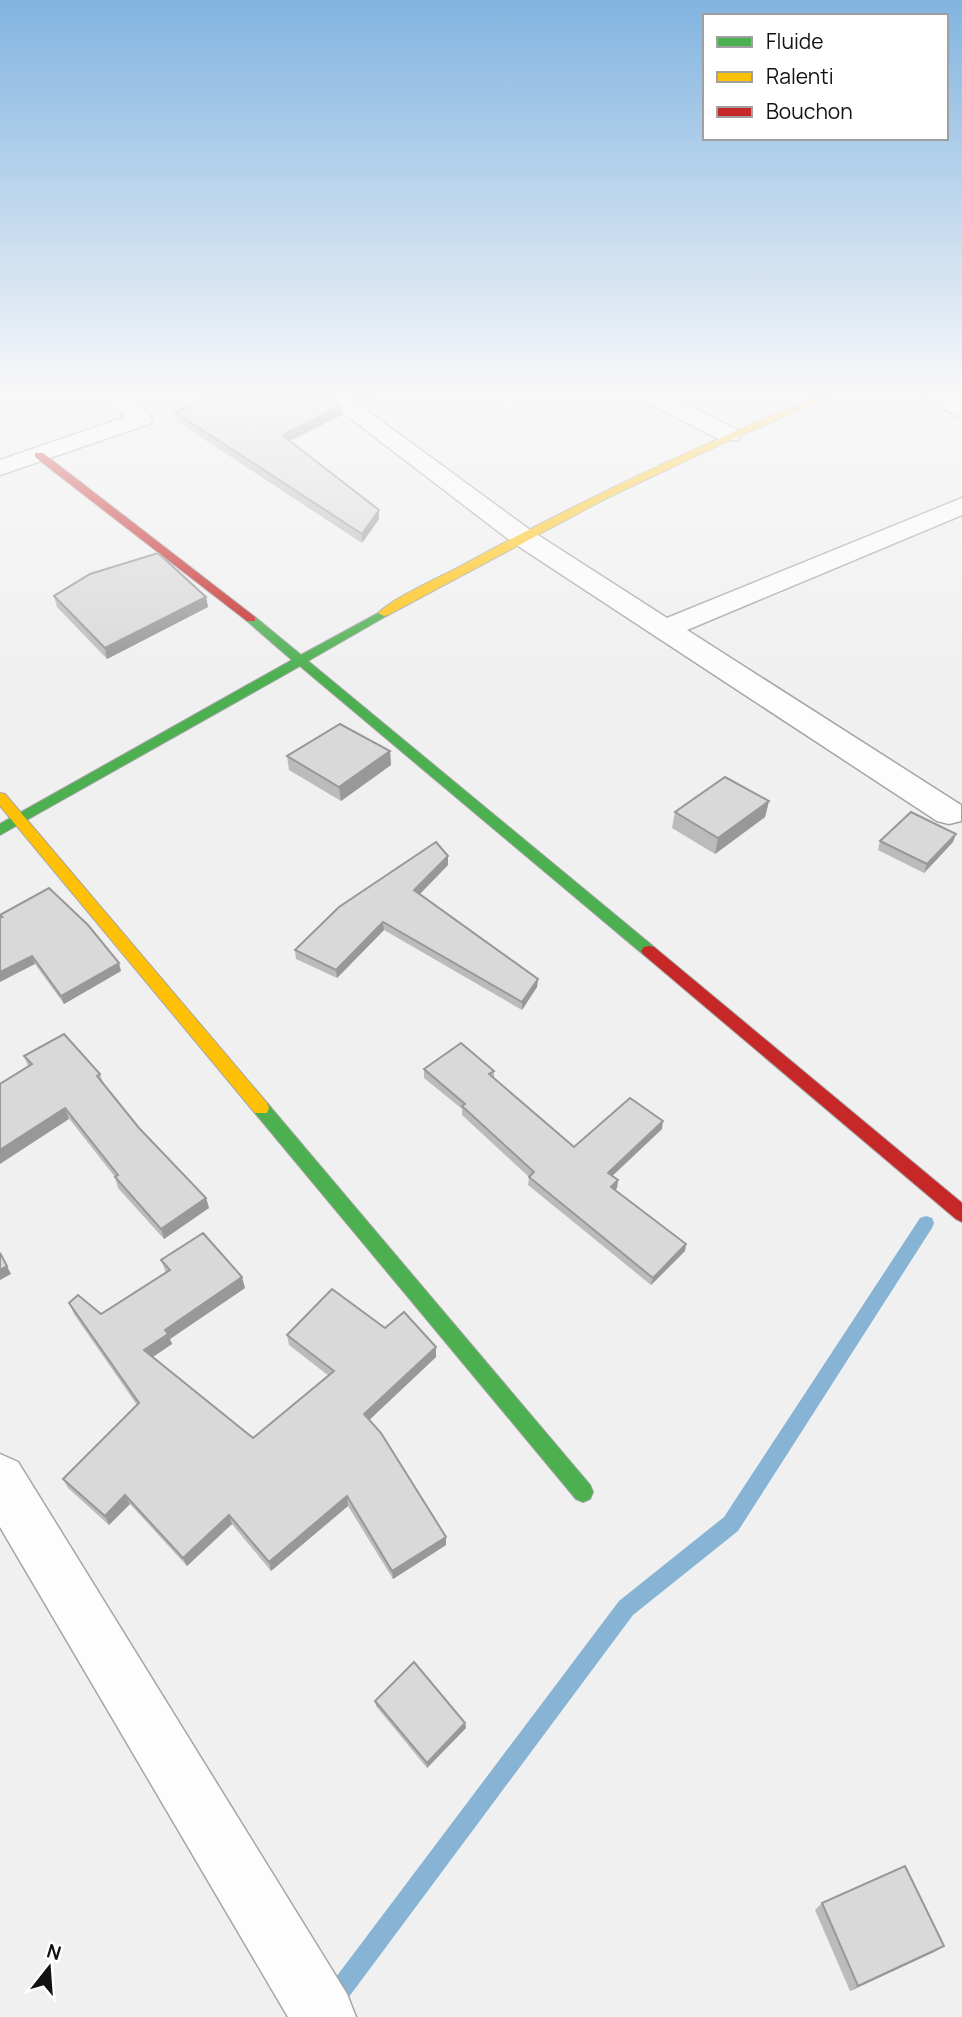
<svg xmlns="http://www.w3.org/2000/svg" width="962" height="2017" font-family="Manrope,sans-serif">
  <style>
    .lines { fill: none; stroke-linecap: round; stroke-linejoin: round }
    .stream { fill: #87b4d4; fill-rule: evenodd }
    .street-casing { stroke: #a5a5a5; stroke-width: 3 }
    .fast-casing { stroke: #a5a5a5; stroke-width: 2 }
    .slow-casing { stroke: #a5a5a5; stroke-width: 2 }
    .jam-casing { stroke: #a5a5a5; stroke-width: 2 }
    .street { fill: #fdfdfd; fill-rule: evenodd }
    .fast { fill: #4caf50; fill-rule: evenodd }
    .slow { fill: #ffc107; fill-rule: evenodd }
    .jam { fill: #c62828; fill-rule: evenodd }
    .wall { fill: #bbb }
    .shaded-wall { fill: #999899 }
    .building { fill: #dad9da; stroke: #999899; stroke-width: 2 }
  </style>
  <rect width="100%" height="100%" fill="#f1f0f1"/>
  <g class="lines">
    <g class="stream">
      <path d="M208,395H219L209,402H203V398Z"/>
      <path d="M926,1216L932,1218L934,1223L932,1228L738,1531L633,1615L334,2017H308L312,2009L619,1601L724,1517L920,1218Z"/>
    </g>
    <defs>
      <g id="street">
        <path d="M104,395H129L153,419L149,424L0,475V460L125,417Z"/>
        <path d="M320,395H346L530,530L667,618L962,498V515L687,630L961,805V821L949,824L937,821L512,542Z"/>
        <path d="M638,395H668L737,430L741,435L737,440H721L641,400Z"/>
        <path d="M920,395H949L962,403V419Z"/>
        <path d="M0,1454L18,1462L347,1994L356,2017H288L0,1527Z"/>
      </g>
      <g id="fast">
        <path d="M384,610L388,611V615L308,661L654,947L657,951L654,955H644L300,666L0,835V824L292,660L247,621V617H255L301,655Z"/>
        <path d="M261,1101L267,1103L590,1485L593,1492L590,1499L583,1502L576,1499L255,1113L253,1108L255,1103Z"/>
      </g>
      <g id="slow">
        <path d="M821,395H834L719,445L607,498L388,615L384,616L378,613C396,596 447,574 470,561C584,499 701,444 821,395Z"/>
        <path d="M0,793L5,794L267,1103L269,1108L267,1113H255L0,806Z"/>
      </g>
      <g id="jam">
        <path d="M35,453H43L255,617V621H247L35,457Z"/>
        <path d="M649,946L654,947L962,1203V1222L956,1219L644,955L641,951L644,947Z"/>
      </g>
    </defs>
    <use href="#street" class="street-casing"/>
    <use href="#fast" class="fast-casing"/>
    <use href="#slow" class="slow-casing"/>
    <use href="#jam" class="jam-casing"/>
    <use href="#street" class="street"/>
    <use href="#fast" class="fast"/>
    <use href="#slow" class="slow"/>
    <use href="#jam" class="jam"/>
  </g>
  <g class="wall">
    <path d="M350,395H381L363,404Z"/>
    <path d="M175,412L342,415L290,441L379,510V519L362,543L176,421Z"/>
    <path d="M54,596L206,597L208,607L107,659L57,607Z"/>
    <path d="M390,751L391,765L341,801L289,770L287,756Z"/>
    <path d="M769,801L765,817L715,854L672,828L675,812Z"/>
    <path d="M880,841L953,842L924,873L878,850Z"/>
    <path d="M448,865L420,894L538,979L537,987L522,1010L384,930L337,978L296,959L295,950Z"/>
    <path d="M0,915L121,971L64,1004L1,917Z"/>
    <path d="M24,1056L100,1074L103,1083L139,1128L206,1198L209,1208L164,1239L118,1188L115,1177L28,1066Z"/>
    <path d="M424,1069L494,1071V1078L574,1147L662,1129L612,1176L618,1180L617,1188L615,1190L686,1244L685,1251L651,1285L528,1185L529,1177L462,1115V1109L424,1078Z"/>
    <path d="M161,1260L245,1288L170,1339L172,1344L153,1357L253,1438L329,1376L289,1345L287,1335L385,1328L436,1357L369,1420L446,1537V1545L393,1579L348,1506L271,1571L232,1524L187,1566L130,1504L109,1525L68,1488L63,1479L137,1405L74,1314L69,1303L101,1314L166,1273Z"/>
    <path d="M375,1701L465,1723L466,1728L427,1768L376,1706Z"/>
    <path d="M822,1903L934,1952L850,1991L815,1910Z"/>
  </g>
  <g class="shaded-wall">
    <path d="M363,395H381L363,404Z"/>
    <path d="M341,406L342,415L283,444L282,435Z"/>
    <path d="M379,510V519L362,543V534Z"/>
    <path d="M206,597L208,607L107,659L105,648Z"/>
    <path d="M390,751L391,765L341,801L339,787Z"/>
    <path d="M769,801L765,817L715,854L718,838Z"/>
    <path d="M956,834L953,842L924,873L927,864Z"/>
    <path d="M448,856V865L415,899L414,890Z"/>
    <path d="M383,922L384,930L337,978L336,970Z"/>
    <path d="M32,956L35,964L0,982V972Z"/>
    <path d="M119,963L121,971L64,1004L61,996Z"/>
    <path d="M538,979L537,987L522,1010V1002Z"/>
    <path d="M65,1108L69,1119L0,1164V1150Z"/>
    <path d="M663,1121L662,1129L607,1181L608,1173Z"/>
    <path d="M618,1180L617,1188L610,1195L611,1187Z"/>
    <path d="M206,1198L209,1208L164,1239L161,1229Z"/>
    <path d="M686,1244L685,1251L651,1285L653,1278Z"/>
    <path d="M7,1266L11,1274L0,1280V1270Z"/>
    <path d="M242,1277L245,1288L170,1339L172,1344L148,1360L144,1350L165,1330Z"/>
    <path d="M436,1347V1357L365,1424L364,1414Z"/>
    <path d="M125,1495L130,1504L109,1525L105,1516Z"/>
    <path d="M347,1496L348,1506L271,1571L269,1562Z"/>
    <path d="M229,1515L232,1524L187,1566L183,1558Z"/>
    <path d="M446,1537V1545L393,1579L392,1571Z"/>
    <path d="M465,1723L466,1728L427,1768V1763Z"/>
    <path d="M944,1946L934,1952L850,1991L858,1986Z"/>
  </g>
  <g class="building">
    <path d="M218,395H327L341,406L282,435L379,510L362,534L175,412Z"/>
    <path d="M158,553L206,597L105,648L54,596L90,574Z"/>
    <path d="M340,724L390,751L339,787L287,756Z"/>
    <path d="M725,777L769,801L718,838L675,812Z"/>
    <path d="M911,812L956,834L927,864L880,841Z"/>
    <path d="M436,842L448,856L414,890L538,979L522,1002L383,922L336,970L295,950L339,907Z"/>
    <path d="M49,888L88,925L119,963L61,996L32,956L0,972V917H2L0,915Z"/>
    <path d="M64,1034L100,1074L97,1076L139,1128L206,1198L161,1229L115,1177L118,1175L65,1108L0,1150V1084L32,1064L24,1056Z"/>
    <path d="M461,1043L494,1071L489,1074L574,1147L630,1098L663,1121L608,1173L618,1180L611,1187L686,1244L653,1278L529,1177L534,1172L462,1106L465,1104L424,1069Z"/>
    <path d="M203,1233L242,1277L165,1330L168,1334L144,1350L253,1438L334,1371L287,1335L332,1289L385,1328L404,1312L436,1347L364,1414L381,1433L446,1537L392,1571L347,1496L269,1562L229,1515L183,1558L125,1495L105,1516L63,1479L139,1403L69,1303L78,1295L101,1314L170,1270L161,1260Z"/>
    <path d="M0,1253L7,1266L0,1270Z"/>
    <path d="M414,1662L465,1723L427,1763L375,1701Z"/>
    <path d="M905,1866L944,1946L858,1986L822,1903Z"/>
  </g>
  <linearGradient id="sky" x2="0" y2="1"><stop stop-color="#81b4e0"/><stop offset="0.58" stop-color="#f9f8f9"/><stop offset="1" stop-color="#f9f8f9" stop-opacity="0"/></linearGradient>
  <rect width="962" height="678" fill="url(#sky)"/>
  <rect x="703" y="14" width="245" height="126" fill="#ffffff" stroke="#a0a0a0" stroke-width="2"/>
  <rect x="717" y="37" width="35" height="10" fill="#4caf50" stroke="#a0a0a0" stroke-width="2"/>
  <text x="766" y="49" font-size="21" fill="#121212">Fluide</text>
  <rect x="717" y="72" width="35" height="10" fill="#ffc107" stroke="#a0a0a0" stroke-width="2"/>
  <text x="766" y="84" font-size="21" fill="#121212">Ralenti</text>
  <rect x="717" y="107" width="35" height="10" fill="#c62828" stroke="#a0a0a0" stroke-width="2"/>
  <text x="766" y="119" font-size="21" fill="#121212">Bouchon</text>
  <g transform="translate(49 1968) rotate(17)" stroke="#ffffff" stroke-width="5" paint-order="stroke">
  <path d="M0-5L12 26L0 18L-12 26Z" fill="#121212"/>
  <text y="-10" font-size="19" font-weight="bold" text-anchor="middle" fill="#121212">N</text>
  </g>
</svg>
